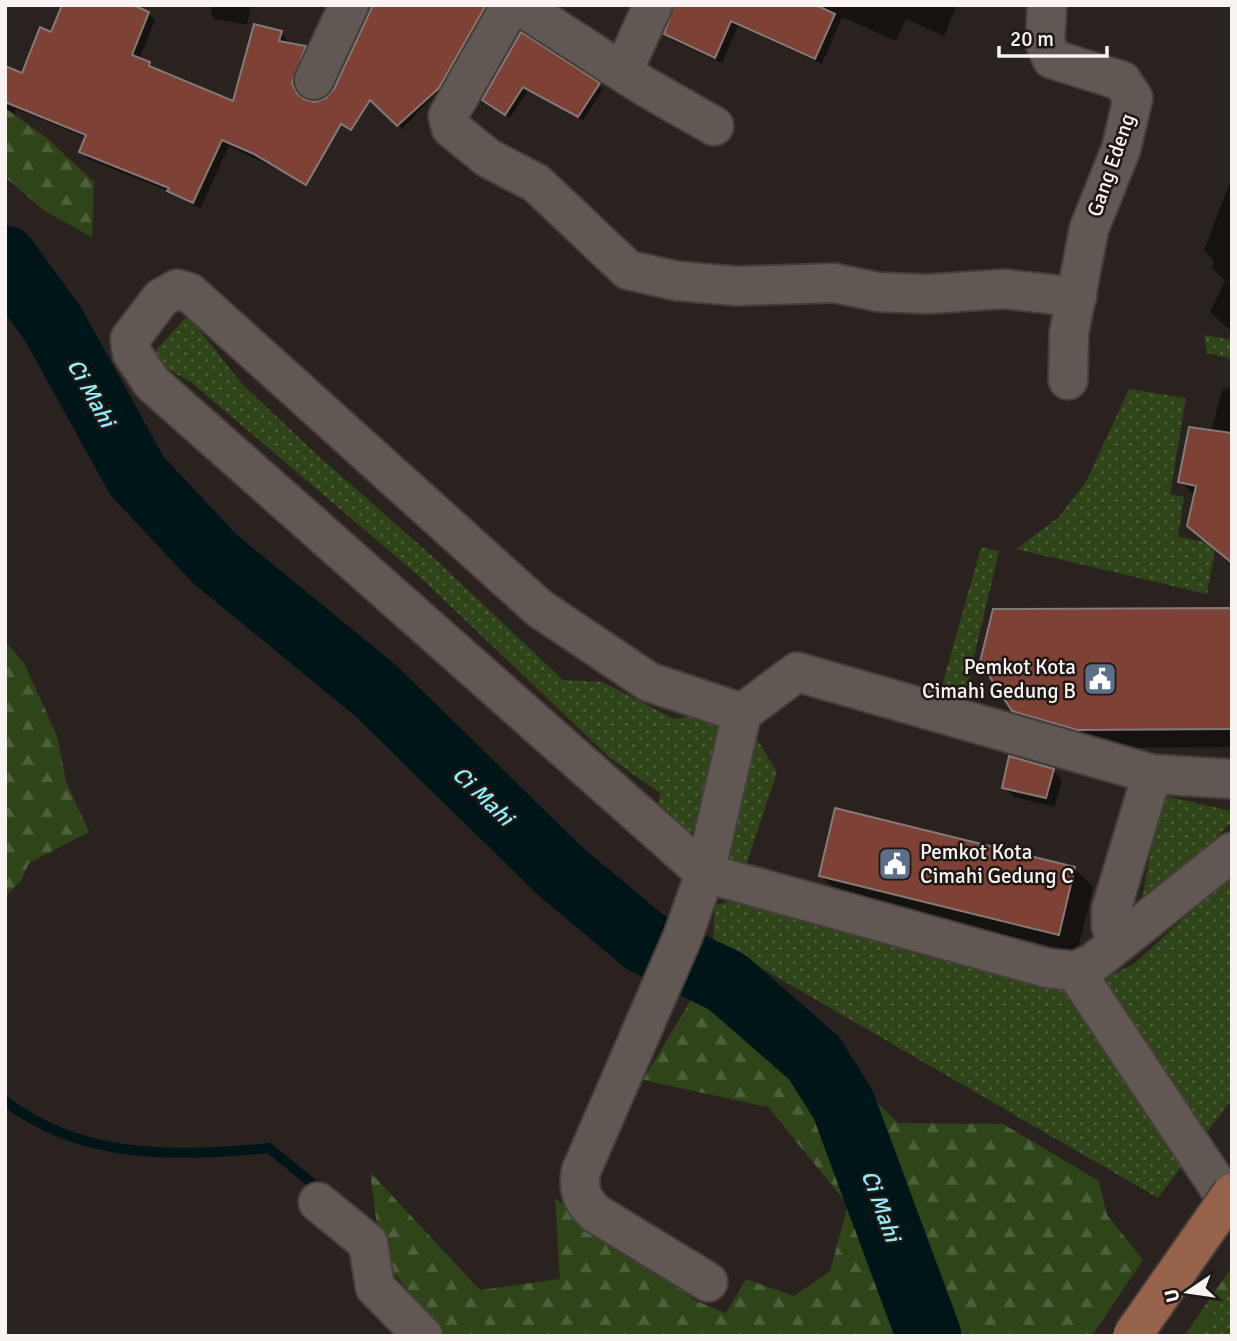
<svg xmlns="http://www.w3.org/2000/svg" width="1237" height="1341" font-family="Signika,sans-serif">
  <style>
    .forest { fill: url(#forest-firs) }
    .park { fill: url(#park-dots) }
    .shadow { fill: #0007 }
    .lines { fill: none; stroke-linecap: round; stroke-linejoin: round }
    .stream { stroke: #001518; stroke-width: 10 }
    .river { stroke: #001518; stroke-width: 65 }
    .building { fill: #7e4135; stroke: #847a77; stroke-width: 2 }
    .minor-casing { stroke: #453e3b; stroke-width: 42 }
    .minor { stroke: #615854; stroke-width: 38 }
    .major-bridge-casing { stroke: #453e3b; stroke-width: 42; stroke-linecap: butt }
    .major-bridge { stroke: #97624a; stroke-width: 38 }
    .labels { text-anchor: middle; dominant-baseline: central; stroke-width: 5; stroke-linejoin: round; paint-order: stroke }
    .street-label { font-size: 21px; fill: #f9f4f1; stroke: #201815 }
    .poi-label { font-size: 21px; fill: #f9f4f1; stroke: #201815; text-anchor: end }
    .water-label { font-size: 23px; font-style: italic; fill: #8eeffd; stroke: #201815 }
  </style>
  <defs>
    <pattern id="forest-firs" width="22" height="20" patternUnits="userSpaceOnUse" patternTransform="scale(1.75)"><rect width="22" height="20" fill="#2f4419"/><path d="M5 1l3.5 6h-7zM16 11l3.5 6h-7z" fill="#4e603b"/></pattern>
    <pattern id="park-dots" width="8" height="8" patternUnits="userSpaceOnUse" patternTransform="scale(1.75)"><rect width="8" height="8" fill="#2f4419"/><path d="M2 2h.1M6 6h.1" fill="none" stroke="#4e603b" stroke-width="1.8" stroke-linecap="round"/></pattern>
  </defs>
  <rect width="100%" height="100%" fill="#2a221f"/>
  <g class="forest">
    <path d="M5,108L48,139L94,182L92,237L43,210L5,177Z"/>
    <path d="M5,641L24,663L57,736L66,781L89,832L29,863L21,881L5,897Z"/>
    <path d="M697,990L810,1037L898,1123L1003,1124L1099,1181L1107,1215L1143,1260L1092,1336H445L381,1257L370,1172L480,1290L560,1279L555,1199L693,1278L691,1299L726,1313L746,1279L794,1296L830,1271L848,1205L768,1107L643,1080Z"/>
    <path d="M1232,1267V1336H1184Z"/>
  </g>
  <g class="park">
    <path d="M188,315L241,383L315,453L433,557L563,680L603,682L674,719L708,713L722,737L693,832L676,833L656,816L660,793L610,758L420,577L192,383L149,358Z"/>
    <path d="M1204,335L1232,340V359L1207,353Z"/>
    <path d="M1129,389L1186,398L1170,494L1184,497L1178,537L1216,544L1207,594L1016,549L1058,518L1086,482Z"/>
    <path d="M981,547L999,551L962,708L937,704Z"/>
    <path d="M755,736L777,772L743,874L724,859Z"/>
    <path d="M1161,795L1232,811V822L1140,910Z"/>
    <path d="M1232,873V1099L1158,1198L713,940L715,905L731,901L1085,987L1134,964Z"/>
    <path d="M1232,1287V1336H1198Z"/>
  </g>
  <g class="shadow">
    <path d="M213,5H251L247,25L215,19L211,15Z"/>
    <path d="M411,5H492L466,51L407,25Z"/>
    <path d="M676,5H957L944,36L906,19L896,41L842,17L822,64L738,26L722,63L672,40L666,33Z"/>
    <path d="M148,13L155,20L139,60L156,71L234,103L281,33L287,40L286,44L305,47L312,54L298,89L301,99L310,108L285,173L229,146L200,209L171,192L88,159L81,152L87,138L16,109L15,113L5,109V68L23,75L52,34Z"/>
    <path d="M521,35L603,89L583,120L528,90L510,118L489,104Z"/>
    <path d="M445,76L449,80L402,129L357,85Z"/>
    <path d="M1232,177V332L1210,312L1225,281L1212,268L1214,261L1204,250Z"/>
    <path d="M1232,387V564L1189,526L1196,497L1180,481L1211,432L1222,390Z"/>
    <path d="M1232,609V747L1098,748L1033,729L1013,710Z"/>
    <path d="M1053,770L1062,780L1055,807L1014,797L1004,788Z"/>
    <path d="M1074,868L1093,887L1077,953L840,894L821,876Z"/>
  </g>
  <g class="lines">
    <path class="stream" d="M5,1101C81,1160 177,1157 269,1148L324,1193"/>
    <path class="river" d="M5,258L53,324L137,476L215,559L376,691L560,871L645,942L727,982L814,1058L843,1104L929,1336"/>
  </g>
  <g class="building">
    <path d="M62,5H133L149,12L132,55L150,62L149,66L233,101L254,24L282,31L279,41L306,46L292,83L297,93L304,99L315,102L326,98L334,89L373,5H486L439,88L397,126L370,100L351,130L341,124L306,185L254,154L222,140L193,203L167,191L169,188L79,152L86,135L5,102V66L22,73L40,27L51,32Z"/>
    <path d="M674,5H816L835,14L815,59L731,21L715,58L664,34Z"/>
    <path d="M521,32L600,83L578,117L523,87L505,115L482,100Z"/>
    <path d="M1189,427L1232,433V563L1187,526L1196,486L1178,482Z"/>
    <path d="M1232,608V729L1077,730L1012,711L980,662L993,609Z"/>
    <path d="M1009,756L1054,769L1046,798L1002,788Z"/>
    <path d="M835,808L1075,867L1059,935L819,876Z"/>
  </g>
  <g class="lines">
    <defs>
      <g id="minor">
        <path d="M511,5L448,116L451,128L488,158L536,183L628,270L677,281L736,286L834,283L878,292L928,294L1004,289L1077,297"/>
        <path d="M519,5L644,86L714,126"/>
        <path d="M1047,5L1045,43L1052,59L1122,81L1133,98L1121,149L1089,229L1069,333L1068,380"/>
        <path d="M623,71L653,5"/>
        <path d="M314,80L349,5"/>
        <path d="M1232,779L1152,774L797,672L742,713L649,682L539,608L190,293L177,289L161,298L130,339L132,353L152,383L705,873L1047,968L1075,971L1093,963L1232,852"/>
        <path d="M1119,941L1111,926V910L1152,774"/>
        <path d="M1075,971L1232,1207"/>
        <path d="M318,1202L368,1243L375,1287L423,1336"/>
        <path d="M708,1282L595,1213C581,1199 578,1190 581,1171L683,936L705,873L742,713"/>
      </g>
    </defs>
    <use href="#minor" class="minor-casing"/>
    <use href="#minor" class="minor"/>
    <defs>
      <path id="major-bridge" d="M1132,1336L1232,1193"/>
    </defs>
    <use href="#major-bridge" class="major-bridge-casing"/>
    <use href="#major-bridge" class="major-bridge"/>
  </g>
  <defs>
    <symbol id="civic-square" viewBox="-11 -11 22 22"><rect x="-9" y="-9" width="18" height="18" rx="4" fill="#5c6f8a" stroke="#201815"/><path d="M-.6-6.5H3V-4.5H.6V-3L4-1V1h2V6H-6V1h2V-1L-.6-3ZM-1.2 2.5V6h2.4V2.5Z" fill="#fff"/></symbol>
  </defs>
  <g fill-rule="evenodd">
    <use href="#civic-square" x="1081" y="660" width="38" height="38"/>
    <use href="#civic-square" x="876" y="845" width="38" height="38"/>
  </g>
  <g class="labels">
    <g class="street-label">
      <text transform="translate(1111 165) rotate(-71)">Gang Edeng</text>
    </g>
    <g class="poi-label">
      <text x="1076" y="667">Pemkot Kota<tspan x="1076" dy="24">Cimahi Gedung B</tspan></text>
      <text x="920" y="852" text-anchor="start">Pemkot Kota<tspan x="920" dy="24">Cimahi Gedung C</tspan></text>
    </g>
    <g class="water-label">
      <text transform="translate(91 393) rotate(61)">Ci Mahi</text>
      <text transform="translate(483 796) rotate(44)">Ci Mahi</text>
      <text transform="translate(881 1206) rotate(70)">Ci Mahi</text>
    </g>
  </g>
  <rect width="1237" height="1341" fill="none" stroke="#f9f4f1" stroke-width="14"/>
  <g transform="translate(1188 1292) rotate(257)" stroke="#201815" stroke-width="5" paint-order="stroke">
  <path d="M0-5L12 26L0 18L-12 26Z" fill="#f9f4f1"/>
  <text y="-10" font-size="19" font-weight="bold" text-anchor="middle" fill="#f9f4f1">U</text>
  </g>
  <path d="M999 46v10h108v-10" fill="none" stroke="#f9f4f1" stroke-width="3.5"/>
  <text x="1010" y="46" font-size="21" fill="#f9f4f1" stroke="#201815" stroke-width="5" paint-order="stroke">20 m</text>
</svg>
